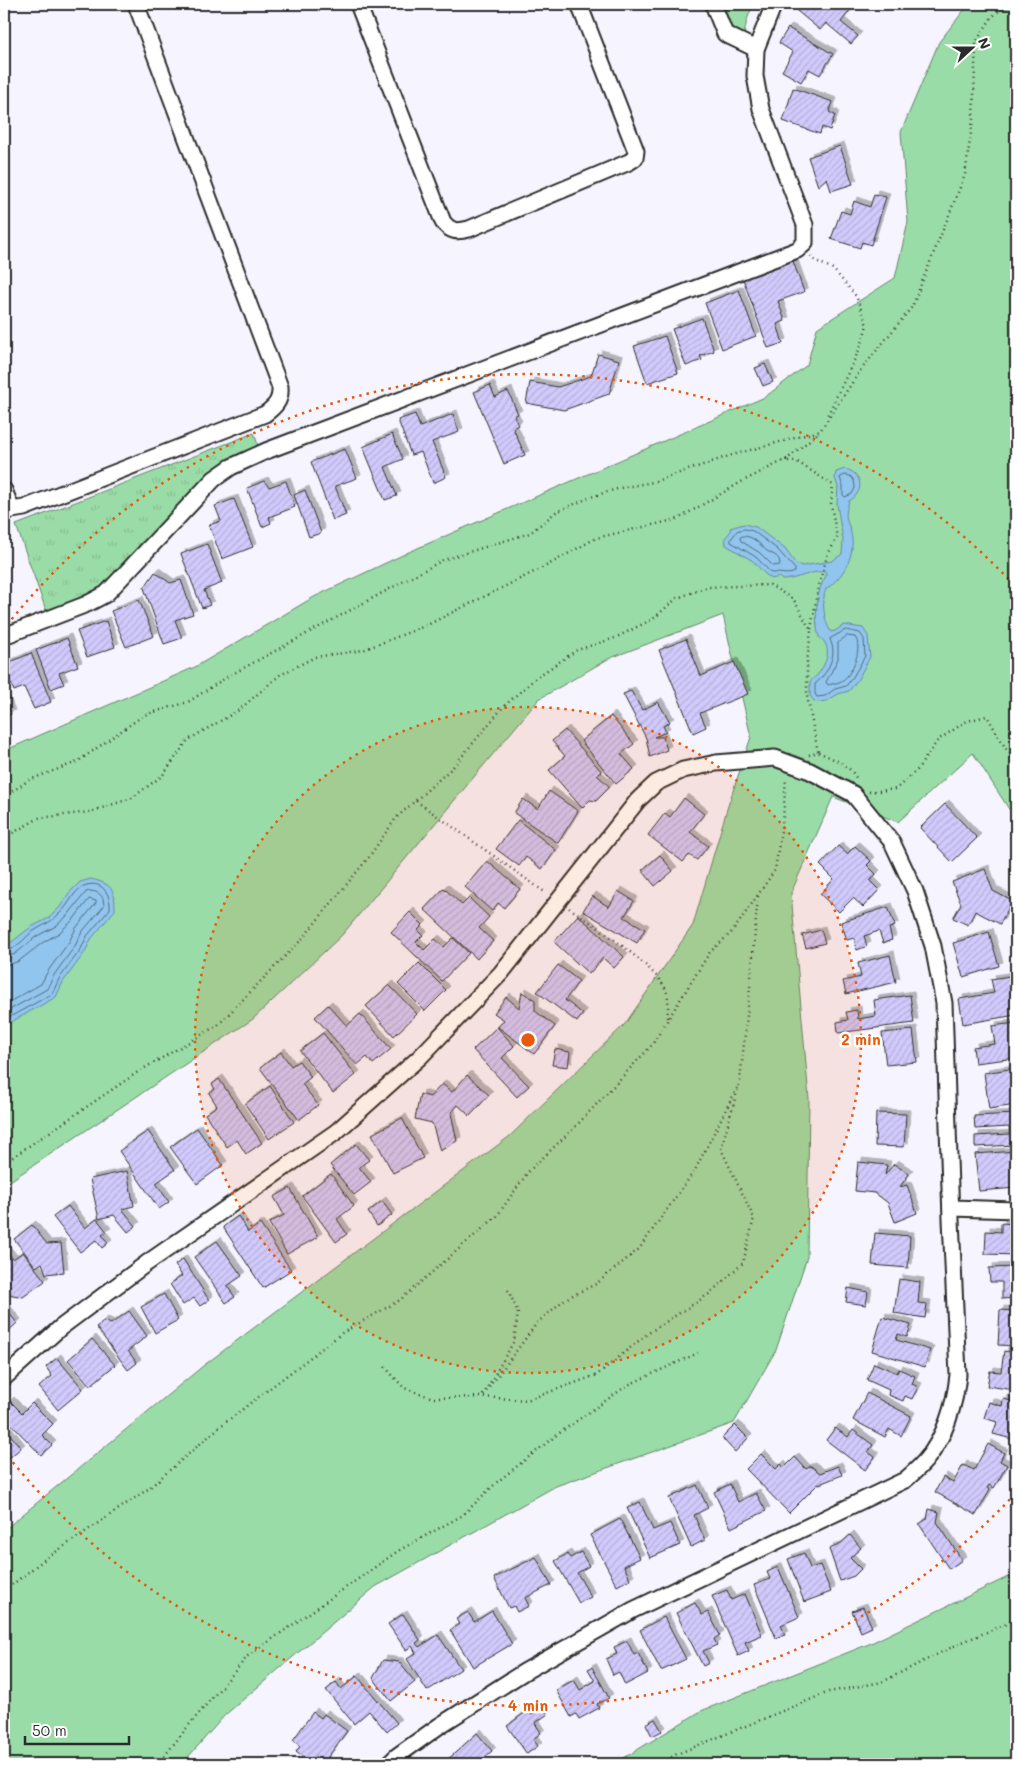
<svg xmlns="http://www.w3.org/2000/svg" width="1020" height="1768" font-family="Mali,sans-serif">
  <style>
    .grass { fill: #9adca7; stroke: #628469 }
    .park { fill: url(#park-tufts); stroke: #628469 }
    .water { fill: #91c5ee; stroke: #6887a0 }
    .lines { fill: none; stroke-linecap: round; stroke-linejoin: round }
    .shore { stroke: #546979; stroke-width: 1 }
    .building { fill: url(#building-hatch); stroke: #2b2b2b; filter: url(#shadow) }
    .street-casing { stroke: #2b2b2b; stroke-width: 19 }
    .path { stroke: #2b2b2b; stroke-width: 2.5; stroke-dasharray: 1 4; stroke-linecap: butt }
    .street { stroke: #fff; stroke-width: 15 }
    .ring { fill: none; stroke: #e8590c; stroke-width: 2.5; stroke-dasharray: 2.5 5 }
    .centre { fill: #e8590c; stroke: #fff; stroke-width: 2.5 }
    .ring-label { font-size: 15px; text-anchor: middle; font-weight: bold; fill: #e8590c; stroke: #fff; stroke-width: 5; stroke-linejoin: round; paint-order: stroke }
  </style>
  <defs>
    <pattern id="park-tufts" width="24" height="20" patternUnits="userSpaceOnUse" patternTransform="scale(1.25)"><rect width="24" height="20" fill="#9adca7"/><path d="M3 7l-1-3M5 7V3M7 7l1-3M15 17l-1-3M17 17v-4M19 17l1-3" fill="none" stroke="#85bd90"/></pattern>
    <pattern id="building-hatch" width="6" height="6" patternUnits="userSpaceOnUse" patternTransform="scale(1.25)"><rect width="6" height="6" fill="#d1cafc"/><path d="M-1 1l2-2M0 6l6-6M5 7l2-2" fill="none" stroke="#b4aed8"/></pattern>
    <filter id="shadow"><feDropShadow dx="4" dy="-4" stdDeviation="0" flood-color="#0004"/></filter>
  </defs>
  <rect width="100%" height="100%" fill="#f6f4fe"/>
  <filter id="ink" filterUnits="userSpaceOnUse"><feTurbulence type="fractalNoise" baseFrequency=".02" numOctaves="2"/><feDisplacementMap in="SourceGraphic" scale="10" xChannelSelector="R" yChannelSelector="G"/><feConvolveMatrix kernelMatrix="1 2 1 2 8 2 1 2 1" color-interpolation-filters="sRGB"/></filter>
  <g filter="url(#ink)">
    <g class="grass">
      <path d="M713,4H754C747,16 744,29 744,43L725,34Z"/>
      <path d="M969,4H1016V820L973,753L898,822L833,797L791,893L809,1099L807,1257L776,1350L734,1423L556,1486L375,1587L225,1715L182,1764H4V1530L203,1366L510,1136L625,1024L693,925L727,809L751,737L723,615L608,659L539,699L342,935L253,1019L4,1185V751L195,667L314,597L411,551L765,397L807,365L817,328L895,278L908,222L901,132L939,42Z"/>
      <path d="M1016,1573V1764H614L701,1711L869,1644Z"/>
    </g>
    <path class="park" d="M254,433L261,454L231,467L106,594L49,619L16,525Z"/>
    <g class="water">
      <path d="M845,469C863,473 865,492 849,501C842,523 850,520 852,539C854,559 842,578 826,589C821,600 824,622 831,632L835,631L844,625L863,628L868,636L870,657L858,679L849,691L838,694L827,701L818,702L814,701L810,696V683C812,678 815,678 818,674C827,663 833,646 819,637C814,622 816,589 826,576V572C811,570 797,580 782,580L779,577L772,579L765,574L753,561L726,545L725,538L731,531L730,528L744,524L756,527L785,549L795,563L802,566L832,561L842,554L843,540L837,505L838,487L835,478L836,472Z"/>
      <path d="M91,879C112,884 115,889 115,910L91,939L85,952L63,982L56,997L4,1026V948L31,927L49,918L60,907L69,893L80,882Z"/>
    </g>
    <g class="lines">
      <g class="shore">
        <path d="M845,475C853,475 855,481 855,488L852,494L845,497L843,495V486L840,478Z"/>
        <path d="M745,529L753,531L777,549L795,569V572C787,576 780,572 771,573L756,557L731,542V539L737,531Z"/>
        <path d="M743,536C754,536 759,544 767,551C774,555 780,556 780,565L773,566L760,553L741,541L740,538Z"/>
        <path d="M846,630L860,633L864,639L865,656L853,677L846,686L835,689L825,696L817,697L815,694V684C824,677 833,663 833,651C833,647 831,642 830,639Z"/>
        <path d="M847,636L855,637C863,647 853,673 843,680C839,683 831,684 828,685L826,682L838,659V643Z"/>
        <path d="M4,952C15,950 24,939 32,932C43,925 52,922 61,912C69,905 74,890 84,886C101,879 111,893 110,909L87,936L81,949L59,979L52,994L4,1020"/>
        <path d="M4,958L15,954L37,936L56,926L68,915L86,892C93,890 99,892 103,898L104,906L82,932L75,946L54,975L47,989L4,1013"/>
        <path d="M4,965L11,964L19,961L42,943L59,933L73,920L89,899L96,901V903L76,928L69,942L48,971L41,984L4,1005"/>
      </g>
    </g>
    <g class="building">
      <path d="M804,4H852L854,5L841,22L858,36L851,44L826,23L820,30L797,11Z"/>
      <path d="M788,28L833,54L820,75L809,69L801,82L782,71L793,52L779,43Z"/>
      <path d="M793,88L833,102L829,112L835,115L830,130L822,127L820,134L783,121Z"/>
      <path d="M840,146L853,184L831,191L827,178L818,186L808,157Z"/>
      <path d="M874,194L886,197L871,245L862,242L860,248L831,239L841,211L850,214L854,201L870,207Z"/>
      <path d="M793,261L804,292L778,301L785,321L777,324L783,343L768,348L743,279Z"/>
      <path d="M739,290L756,336L722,349L705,303Z"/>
      <path d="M702,318L714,351L700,356L702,360L686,366L672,329Z"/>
      <path d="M665,336L678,373L647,383L634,346Z"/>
      <path d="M598,354L619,360L609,394L564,410L526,403L530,382L558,387L591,376Z"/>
      <path d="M765,364L773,382L763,386L755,368Z"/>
      <path d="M490,385L495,397L508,391L518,414L514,416L518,425L513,428L525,455L504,464L474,392Z"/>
      <path d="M415,414L420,427L453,414L459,432L432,442L446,477L433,483L421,452L411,455L398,420Z"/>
      <path d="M392,434L403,459L385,467L397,496L385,500L363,447Z"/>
      <path d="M345,449L357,478L335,486L346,515L333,520L311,462Z"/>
      <path d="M264,481L269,487L286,481L295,507L269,517L271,523L262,527L247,488Z"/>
      <path d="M305,490L321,533L309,537L294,495Z"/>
      <path d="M234,499L253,547L222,559L209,525L221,521L215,506Z"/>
      <path d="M207,544L222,583L204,590L210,605L202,608L181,554Z"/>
      <path d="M155,572L170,583L181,580L193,614L175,620L182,638L164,644L144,588Z"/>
      <path d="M139,600L154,636L126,647L111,611Z"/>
      <path d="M106,621L115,647L87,657L77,631Z"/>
      <path d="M67,638L78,666L59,673L64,684L51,689L36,650Z"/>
      <path d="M686,639L701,676L734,662L748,694L700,713L706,727L693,733L659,650Z"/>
      <path d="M31,653L51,702L34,709L24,687L14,691L4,667V665Z"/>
      <path d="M631,691L642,710L658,702L670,722L663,726L666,732L654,737H663L667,750L650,757L646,738L623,694Z"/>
      <path d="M4,696L11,714L4,717Z"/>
      <path d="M611,716L634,744L621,754L634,769L616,784L581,741Z"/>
      <path d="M565,730L602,772L597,775L610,787L596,801L590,800L582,808L549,770L565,756L552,741Z"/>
      <path d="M549,791L578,811L558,843L514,813L523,799L538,809Z"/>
      <path d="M684,798L704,814L690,832L708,846L697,860L689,855L683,862L648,835L665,813L670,817Z"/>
      <path d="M945,804L977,838L952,862L920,828Z"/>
      <path d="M518,820L556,850L542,869L526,857L519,866L496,849Z"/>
      <path d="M838,846L847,854L855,846L871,861L867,865L876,874L870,881L879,890L863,907L853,898L839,912L820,894L834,879L820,865Z"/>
      <path d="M660,855L673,871L655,886L642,870Z"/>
      <path d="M487,861L520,889L504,908L498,903L492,911L465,887Z"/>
      <path d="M985,869L993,891L1012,901L1000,924L975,911L968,925L953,918L961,904L952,882Z"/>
      <path d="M444,888L462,905L469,898L489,917L479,928L493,941L477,959L424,909Z"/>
      <path d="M618,891L634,901L624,917L645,929L637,943L583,911L592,896L609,907Z"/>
      <path d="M888,907L895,926L889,928L892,940L883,943L879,931L864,936L867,946L857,950L854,938L847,940L841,922Z"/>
      <path d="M410,912L423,925L418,930L423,935L416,942L424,950L435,939L444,947L453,938L469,953L442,981L391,932Z"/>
      <path d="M578,915L624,957L614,968L603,958L589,974L554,942Z"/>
      <path d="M821,930L825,943L806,948L802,935Z"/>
      <path d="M989,932L999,966L963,977L953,943Z"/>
      <path d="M890,955L896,982L846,994L843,981L861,977L858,963Z"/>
      <path d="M419,963L446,990L425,1011L398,984Z"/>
      <path d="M558,965L579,981L565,1000L583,1014L577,1022L537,992Z"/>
      <path d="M1016,975V1015L963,1024L959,999L994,993L991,979Z"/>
      <path d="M389,985L417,1014L394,1036L366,1006Z"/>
      <path d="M522,992L535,1000V1011L555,1026L534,1054L498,1027L504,1020L494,1013L506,997L519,1008Z"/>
      <path d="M910,995L914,1023L838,1033L837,1022L848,1020L846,1012L857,1010L858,1019L876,1016L874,1000Z"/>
      <path d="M328,1005L347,1026L360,1014L391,1049L373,1064L367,1057L357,1065L315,1017Z"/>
      <path d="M1016,1023V1058L975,1063L973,1047L995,1044L992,1026Z"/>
      <path d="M497,1027L514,1046L502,1058L529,1086L517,1097L473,1050Z"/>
      <path d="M913,1030L917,1062L886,1065L882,1033Z"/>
      <path d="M323,1033L356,1075L333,1093L300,1051Z"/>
      <path d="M555,1049L570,1052L568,1067L552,1065Z"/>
      <path d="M281,1052L291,1066L299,1061L311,1077L302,1084L318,1105L299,1120L260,1068Z"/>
      <path d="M1016,1068V1105L989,1109L984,1073Z"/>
      <path d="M467,1075L489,1095L470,1116L458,1105L451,1113L457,1141L440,1151L432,1123L415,1119L420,1094L430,1097L442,1084L452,1092Z"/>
      <path d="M219,1079L262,1143L246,1154L237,1140L227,1147L205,1114L217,1106L209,1093L215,1089L212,1084Z"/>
      <path d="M270,1086L294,1122L269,1139L245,1104Z"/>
      <path d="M876,1113L906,1114L904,1147L875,1146Z"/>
      <path d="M1016,1114V1145L975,1147V1136L1010,1134L1009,1127L975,1129L974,1116Z"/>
      <path d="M402,1118L423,1158L393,1173L372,1134Z"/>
      <path d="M197,1128L223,1165L197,1184L170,1147Z"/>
      <path d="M148,1131L175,1170L156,1183L169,1202L159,1209L119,1151Z"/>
      <path d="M356,1144L369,1160L359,1167L371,1182L354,1195L330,1165Z"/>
      <path d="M1016,1151V1188L979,1191L975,1154Z"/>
      <path d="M858,1162L887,1165L885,1175L894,1164L909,1174L900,1187L907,1185L917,1213L895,1222L888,1203L875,1193L855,1191Z"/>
      <path d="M127,1171L134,1206L122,1209L136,1226L128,1232L114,1215L99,1219L90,1179Z"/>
      <path d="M331,1174L354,1206L337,1219L347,1234L336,1242L302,1196Z"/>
      <path d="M290,1188L318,1237L287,1254L269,1223L284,1215L274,1197Z"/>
      <path d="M382,1201L392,1215L377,1226L368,1212Z"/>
      <path d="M68,1206L85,1228L97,1219L107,1232L102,1235L108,1243L102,1248L96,1240L80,1252L53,1217Z"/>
      <path d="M238,1216L248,1232L260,1224L291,1270L263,1288L223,1227Z"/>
      <path d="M1001,1223L1014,1224V1234H1016V1255L985,1254L986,1231L1001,1232Z"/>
      <path d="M32,1225L47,1244L61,1243L64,1272L46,1274L42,1263L36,1267L14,1239Z"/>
      <path d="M875,1233L910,1236L908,1268L872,1265Z"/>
      <path d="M217,1241L242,1276L227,1286L235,1297L226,1303L194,1257Z"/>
      <path d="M4,1248L13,1259L23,1252L45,1281L23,1297L8,1294L4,1289Z"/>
      <path d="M183,1259L209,1300L200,1306L194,1298L183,1305L170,1284L182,1276L175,1265Z"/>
      <path d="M1016,1267V1298L1002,1299V1282H990L989,1268Z"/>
      <path d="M899,1279L920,1282L918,1303L927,1304L925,1318L894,1313Z"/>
      <path d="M848,1288L868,1292L866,1305L846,1302Z"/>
      <path d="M164,1294L178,1320L155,1333L141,1307Z"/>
      <path d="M4,1307L17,1323L4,1335Z"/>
      <path d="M1000,1310L1016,1311V1346L998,1345Z"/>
      <path d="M129,1311L147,1336L128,1351L137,1363L128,1370L96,1327L104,1321L111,1324Z"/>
      <path d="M882,1317L911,1325L907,1337L898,1334L896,1340L930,1350L925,1367L872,1351Z"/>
      <path d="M92,1339L115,1365L90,1386L68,1360Z"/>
      <path d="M1004,1351L1016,1353L1015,1390L987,1386L990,1371L1001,1372Z"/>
      <path d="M57,1358L83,1389L58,1410L39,1387L52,1376L46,1367Z"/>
      <path d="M874,1363L897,1373L899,1369L915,1376L912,1384L918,1387L912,1399L905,1396L903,1401L888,1395L889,1390L867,1380Z"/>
      <path d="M867,1393L911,1416L901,1436L889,1429L885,1437L853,1420Z"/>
      <path d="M1003,1399L1016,1402V1440L993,1434L997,1422L984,1418L989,1402L1002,1406Z"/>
      <path d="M10,1401L22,1413L32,1403L53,1424L42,1435L52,1445L41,1455L4,1417V1407Z"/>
      <path d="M735,1425L748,1438L735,1452L722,1438Z"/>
      <path d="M4,1427L21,1448L4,1462Z"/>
      <path d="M835,1428L848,1437L853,1430L873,1445L868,1452L875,1457L865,1470L826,1440Z"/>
      <path d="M988,1444L1004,1453L1000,1461L1007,1465L994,1488L989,1485L987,1488L990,1490L976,1515L935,1492L943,1477L953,1483L963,1465L974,1470Z"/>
      <path d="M761,1454L776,1469L781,1464L784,1468L795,1457L806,1469L811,1466L820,1473L838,1466L842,1475L817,1485L789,1513L746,1469Z"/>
      <path d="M730,1484L738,1502L756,1493L766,1511L731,1528L714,1492Z"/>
      <path d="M697,1485L708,1508L694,1515L705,1540L691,1547L669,1498Z"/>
      <path d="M640,1502L653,1530L670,1523L680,1545L650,1558L627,1508Z"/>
      <path d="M929,1509L939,1512L937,1522L962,1560L949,1569L919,1524L927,1519Z"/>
      <path d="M620,1519L640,1558L624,1566L630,1579L617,1586L590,1535Z"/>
      <path d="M850,1535L861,1548L850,1558L861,1569L854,1576L840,1581L829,1549L839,1545Z"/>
      <path d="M581,1552L589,1566L577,1573L591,1597L579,1603L555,1561L567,1554L570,1558Z"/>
      <path d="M804,1553L810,1568L820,1565L831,1592L804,1602L788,1559Z"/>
      <path d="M536,1557L551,1585L525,1598L529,1606L517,1612L514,1606L509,1608L494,1578Z"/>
      <path d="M778,1567L799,1617L781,1625L785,1635L776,1638L754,1585L770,1579L767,1572Z"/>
      <path d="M727,1590L731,1600L745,1594L762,1635L745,1642L749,1651L738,1656L712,1596Z"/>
      <path d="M695,1603L702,1615L708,1612L720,1635L714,1639L717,1645L703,1651L709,1663L703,1666L676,1613Z"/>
      <path d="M863,1607L872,1627L861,1632L852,1611Z"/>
      <path d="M492,1611L512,1644L473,1667L450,1630L459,1624L456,1619L468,1612L474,1622Z"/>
      <path d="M403,1614L420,1640L416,1643L419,1647L438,1635L461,1669L427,1691L407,1659L416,1653L412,1646L406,1650L388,1624Z"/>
      <path d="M664,1617L686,1659L661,1671L640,1630Z"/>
      <path d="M627,1641L634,1655L638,1653L648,1673L625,1685L619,1672L613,1675L606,1659L617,1654L614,1647Z"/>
      <path d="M383,1660L399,1662L415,1682L391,1701L373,1678Z"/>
      <path d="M592,1667L609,1698L597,1704L599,1708L579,1719L576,1714L571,1717L556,1690L574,1680L580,1690L595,1681L588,1669Z"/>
      <path d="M357,1676L397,1723L387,1732L369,1711L354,1724L326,1690L336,1682L341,1689Z"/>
      <path d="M543,1707L548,1714L535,1723L541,1733L533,1739L538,1746L527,1754L507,1726L527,1711L531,1715Z"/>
      <path d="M313,1712L321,1718L324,1714L347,1731L325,1761L328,1764H312L296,1752L300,1746L293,1740Z"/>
      <path d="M655,1719L662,1731L652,1736L646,1724Z"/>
      <path d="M477,1733L492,1751L477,1764H443Z"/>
    </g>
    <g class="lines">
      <defs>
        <g id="street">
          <path d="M358,4L443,222C451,232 457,232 469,229L629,162L635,158L636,151L579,4"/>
          <path d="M713,4L725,34L756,49"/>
          <path d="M4,490L12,510"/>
          <path d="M4,508L12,510L24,508L265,414C276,406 281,400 280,387L136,4"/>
          <path d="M4,636L87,604L106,594L214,479L231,467L266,451L797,250L805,243V225L761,109L755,76L756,49L774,4"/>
          <path d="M951,1208L1016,1210"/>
          <path d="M4,1378L60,1328L147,1263L336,1132L420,1057L501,973L638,800L656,783L683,770L716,763L775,758L810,771L853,794L892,842L915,891L933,946L944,1003L951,1219L958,1375C955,1404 945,1438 925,1461C919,1468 912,1474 905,1480L633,1610L524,1672L439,1726L397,1756L389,1764"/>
        </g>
      </defs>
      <use href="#street" class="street-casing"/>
      <g class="path">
        <path d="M811,256L812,259L833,269L856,296L867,325L861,346L826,418"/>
        <path d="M811,629L818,589L827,556L837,538L831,504L833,485L796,461H785L819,432"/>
        <path d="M809,755L818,752C833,759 850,764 857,780"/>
        <path d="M869,792L896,789L917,770L938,740L967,721L987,716L1016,766"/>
        <path d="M4,797L29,780L77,762L144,715L188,702L227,677L443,560L530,533L556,512L591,497L620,488L653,482L732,455L820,431L860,371L912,307L965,175L973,119L976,42L992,17L1006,5L1016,6"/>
        <path d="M416,801L546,893"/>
        <path d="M4,838L39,818L90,812L132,798L163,775L188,740L239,710L280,675L315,657L363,650L425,626L548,565L596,538L678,519L743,481L789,458"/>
        <path d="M569,908C593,923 654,966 665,988C670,998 668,1009 667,1019"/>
        <path d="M4,1163L138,1072L218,1025L302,939L369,857L396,818L453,767L504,706L537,677L577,650L615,638L653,619L677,598L708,587L770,585L794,600L811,631L807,662V696L818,752"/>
        <path d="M508,1290L518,1312L514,1341L482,1397L537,1323L565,1299L596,1284L639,1249L695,1170L737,1088"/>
        <path d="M385,1367L404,1388L433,1398L482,1397L527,1400L597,1375L647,1334L709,1294L743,1263L754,1218L721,1149L740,1081L751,978L758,896"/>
        <path d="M4,1591L41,1562L148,1489L222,1425L342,1333L400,1300L497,1216L528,1172L577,1125L652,1045L710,952L733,931L775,870L783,818L786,778"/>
        <path d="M158,1764L189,1725L248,1656L398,1551L463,1515L497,1482L558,1434L628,1385L698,1353"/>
        <path d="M658,1764L677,1754L829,1692L882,1682L960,1643L1016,1620"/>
      </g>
      <use href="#street" class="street"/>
    </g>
  </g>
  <circle cx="528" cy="1040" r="333" fill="#e8590c" fill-opacity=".12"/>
  <g class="ring">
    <circle cx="528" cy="1040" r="333"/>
    <path d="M1015 1494A666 666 0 0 1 7 1455M7 625A666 666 0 0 1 1015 586"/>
  </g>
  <circle cx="528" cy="1040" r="8" class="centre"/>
  <g class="ring-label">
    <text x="861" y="1045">2 min</text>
    <text x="528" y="1711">4 min</text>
  </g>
  <rect width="1020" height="1768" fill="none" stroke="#fff" stroke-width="20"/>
  <rect x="10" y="10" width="1000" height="1748" fill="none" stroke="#2b2b2b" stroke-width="2" filter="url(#ink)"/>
  <g transform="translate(972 48) rotate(69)" stroke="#ffffff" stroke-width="4" paint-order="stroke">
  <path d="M0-4L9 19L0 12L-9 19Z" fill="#2b2b2b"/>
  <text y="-8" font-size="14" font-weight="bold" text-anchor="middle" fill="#2b2b2b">N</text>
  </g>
  <path d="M25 1736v8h104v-8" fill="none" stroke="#2b2b2b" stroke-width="2.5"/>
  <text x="32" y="1736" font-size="15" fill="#2b2b2b" stroke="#ffffff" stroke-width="4" paint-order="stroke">50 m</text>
</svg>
